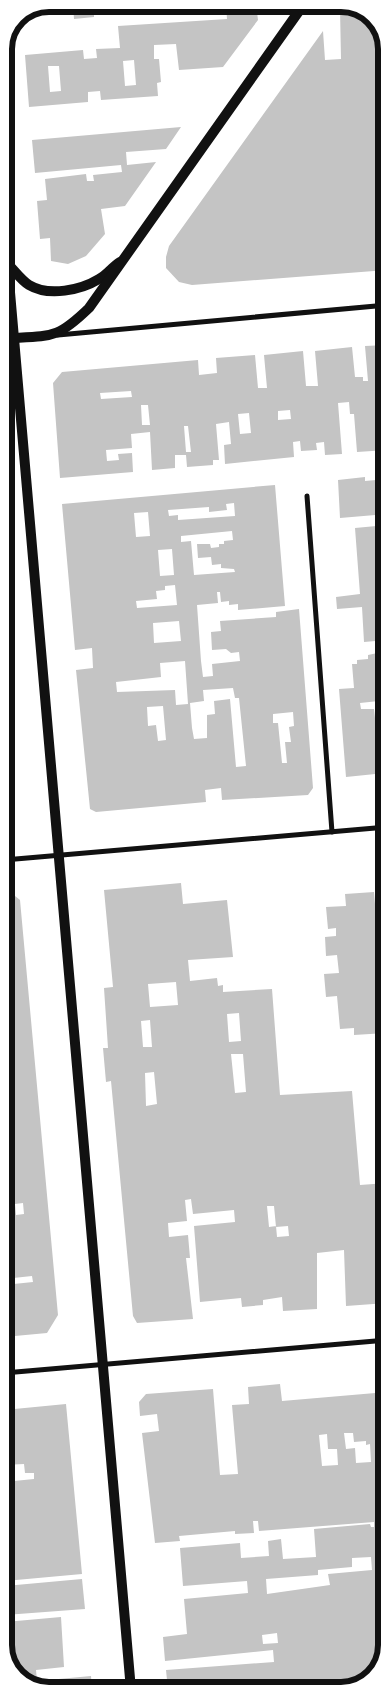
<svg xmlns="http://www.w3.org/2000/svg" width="391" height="1694" font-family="'PT Sans Narrow',sans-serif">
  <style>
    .building { fill: #c4c4c4; fill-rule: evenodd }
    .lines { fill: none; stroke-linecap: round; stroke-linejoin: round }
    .minor { stroke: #111; stroke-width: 5 }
    .secondary { stroke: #111; stroke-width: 10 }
    .rim { fill: none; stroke: #111; stroke-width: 6 }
  </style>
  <rect width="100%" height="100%" fill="#fff"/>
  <g class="building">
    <path d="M73,4H115L116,12L94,14V17L74,19Z"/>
    <path d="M119,4H181V5L120,11Z"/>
    <path d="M226,4H256L258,20L223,67L179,70L176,44L154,45V59H159L161,82L157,83L158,96L101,100L100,91L88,92V102L29,107L25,55L83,50L84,59L97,58L96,49L120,48L118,26L227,19ZM134,60L136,85L125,86L123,61ZM48,66H59L61,91L50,92Z"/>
    <path d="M345,4L372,15L386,41L387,270L192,285L179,282L166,268V257L169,246L323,31L325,60L341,59L340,9Z"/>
    <path d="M181,127L166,149L126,152L127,165L156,162L125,206L101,209L105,234L86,256L68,264L51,261L50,238L40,239L37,201L47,200L45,179L86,174L87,181H94L93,175L122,172L121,165L35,173L32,140Z"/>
    <path d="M387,345V450L357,452L354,414H350L349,402L338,403L342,454L325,455L324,442L316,443L317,450L301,451L300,441L293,442L294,457L225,464L224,445L231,444L229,422L216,424L219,460H213V465L187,467L186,455H175V468L152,470L150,432L131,434L132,448L106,450L107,461L119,460L118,454L132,453L133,472L60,478L53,383L62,372L198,360L199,375L217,373L216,358L255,355L258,388H267L264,355L303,351L306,386H318L315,351L352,347L355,377H363V381H368L365,346ZM131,391L132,397L101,399L100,393ZM141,405H148L150,425H142ZM290,410L291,419L278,420V411ZM249,413L251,433L240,434L238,414ZM184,426H188L191,452H186Z"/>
    <path d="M365,477V481L387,479V514L340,518L338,480Z"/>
    <path d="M275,485L285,606L238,610V604L229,605V601L221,602L220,592H217L218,603L197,605L201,661L203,677L213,676L212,664L240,661L239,652L231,653L226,649L212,650L211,632L221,631L220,621L276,617V612L299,609L313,788L308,795L222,800L221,788L205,790L206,802L96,812L90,809L76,670L93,668L92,648L75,650L62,504ZM234,503L235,516L178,520V515L169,516L168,510L209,507V512L227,510L226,504ZM148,512L150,536L136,537L134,513ZM232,531L233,540L224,541V544H219V547L211,548L210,544H197L198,558L211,557L212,565L221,564V568L234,569L235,572L194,575L191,541L181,542V536ZM172,549L174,575L160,576L158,550ZM175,585L177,605L137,608L136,601L157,599L156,591L165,590V586ZM179,621L181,641L154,643L153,623ZM185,661L188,704L176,705L175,690L117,692L116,682L161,677L160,663ZM233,688L235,698H239L246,766L236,767L230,699L214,701L215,714L207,715V738L194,739L192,728L190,703L204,701L203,690ZM163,706L166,740L158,741L156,725L148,726L147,707ZM293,712L294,726L289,727L291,742H285L287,763H282L278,723H273V714Z"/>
    <path d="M387,525V640L364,642L362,607L337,609L336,597L360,594L355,528Z"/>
    <path d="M382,652H387V712H380L379,701L360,703L361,709H374L377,736L387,735V782L385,773L346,777L339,689L354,688L352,664H357V660L368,659V655Z"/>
    <path d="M181,883L183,904L227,900L233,957L188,960L190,981L217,978L218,986L223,985V992L272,989L280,1095L352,1091L360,1185L387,1183V1303L346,1306L344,1250L317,1253V1309L283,1311L282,1297L263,1300V1305L242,1307L241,1298L200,1302L194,1226L235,1222L234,1210L193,1214L191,1199L185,1200L187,1221L168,1223L169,1237L188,1235L190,1258H186L193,1319L137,1323L133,1316L111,1081L106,1082L103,1048H108L104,988L113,987L104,890ZM176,982L178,1005L150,1007L148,984ZM239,1013L241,1041L229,1042L227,1014ZM150,1020L152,1047H143L141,1021ZM231,1054H243L246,1092L235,1093ZM154,1072L157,1104L146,1106L145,1073ZM267,1206H274L276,1227L288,1226L289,1236L277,1237L276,1226L269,1227Z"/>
    <path d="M374,892L375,904L387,903V1025H385L386,1033L354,1035V1028L340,1029L337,996L326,997L324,974L339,973L337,955L326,956L325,937L336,936V928L328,929L326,907L346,906L345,894Z"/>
    <path d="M15,896L20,900L58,1315L47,1333L4,1337V1285L33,1282L32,1276L4,1279V897ZM23,1203L24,1214L16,1215L15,1204Z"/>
    <path d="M280,1384L282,1401L387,1392V1645L376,1675L350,1689L168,1690L166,1670L274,1662L273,1650L165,1661L163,1637L187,1634L184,1599L248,1593L247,1581L183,1586L180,1548L240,1543L241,1558L269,1556L268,1541L281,1539L283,1559L316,1557L314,1529L370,1524L371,1527H374V1522L259,1531L258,1521H253L254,1533L235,1534V1531L179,1536L180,1541L155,1543L142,1433L159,1431L157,1414L140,1416L139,1402L146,1394L213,1389L220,1475L238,1474L232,1405L249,1404L248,1387ZM344,1433H353L354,1442L366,1441V1445L370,1444L371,1462L356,1463L355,1448L346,1449ZM327,1434L328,1449H337L338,1465L322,1466L319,1435ZM371,1557L372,1570L328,1574L330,1585L267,1594L266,1579L318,1575V1570L352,1567V1558ZM277,1633L278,1643L263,1644L262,1635Z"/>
    <path d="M66,1404L82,1574L5,1581L4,1482L34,1479V1473H25L24,1464L4,1465V1410Z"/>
    <path d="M82,1579L85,1609L5,1615V1586Z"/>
    <path d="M61,1617L64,1667L36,1670L37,1681L91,1676L92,1690H43L17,1677L5,1653V1622Z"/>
  </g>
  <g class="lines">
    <g class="minor">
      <path d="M58,335L387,305"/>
      <path d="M4,339L14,338"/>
      <path d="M307,496L332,832"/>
      <path d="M4,860L387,827"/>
      <path d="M4,1373L387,1340"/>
    </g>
    <g class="secondary">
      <path d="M4,223L131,1690"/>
      <path d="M7,263C14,270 21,280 29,285C49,297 81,290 99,279C107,275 112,267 120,262"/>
      <path d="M14,338C54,336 59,337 89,308L304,4"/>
    </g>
  </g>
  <path d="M0 0H391V1694H0ZM49 12H341A37 37 0 0 1 378 49V1645A37 37 0 0 1 341 1682H49A37 37 0 0 1 12 1645V49A37 37 0 0 1 49 12Z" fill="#fff" fill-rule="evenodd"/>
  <path class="rim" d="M49 12H341A37 37 0 0 1 378 49V1645A37 37 0 0 1 341 1682H49A37 37 0 0 1 12 1645V49A37 37 0 0 1 49 12Z"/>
</svg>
